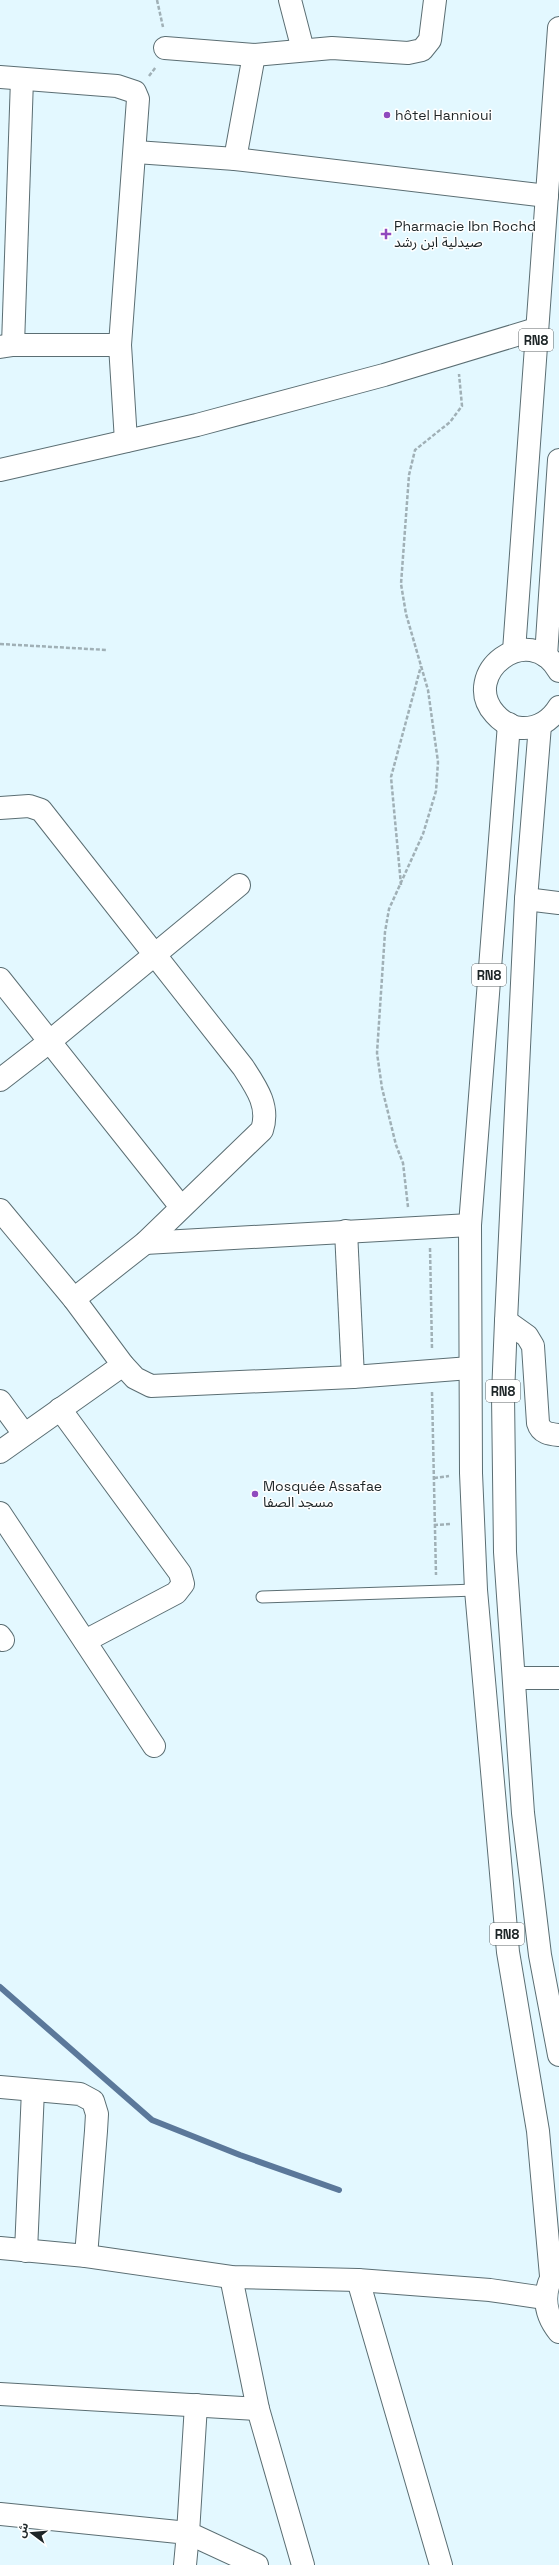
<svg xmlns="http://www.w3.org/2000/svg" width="559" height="2565" font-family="'Space Grotesk','Noto Sans Arabic',sans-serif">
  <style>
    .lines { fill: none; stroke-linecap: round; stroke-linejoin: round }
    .stream { stroke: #5b789a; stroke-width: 6 }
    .lane-casing { stroke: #5b6e73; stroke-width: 13 }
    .street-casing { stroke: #5b6e73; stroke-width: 24 }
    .secondary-casing { stroke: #5b6e73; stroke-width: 24 }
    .primary-casing { stroke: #5b6e73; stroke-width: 24 }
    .path { stroke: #a0b0b6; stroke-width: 2.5; stroke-dasharray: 4 2; stroke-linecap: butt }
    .lane { stroke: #fff; stroke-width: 11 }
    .street { stroke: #fff; stroke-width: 22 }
    .secondary { stroke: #fff; stroke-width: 22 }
    .primary { stroke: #fff; stroke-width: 22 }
    .poi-dot { fill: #904abe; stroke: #fff; stroke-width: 1.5 }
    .labels { text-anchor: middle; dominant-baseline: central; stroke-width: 3; stroke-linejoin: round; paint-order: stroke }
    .shield { fill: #fff; stroke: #616668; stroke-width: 1 }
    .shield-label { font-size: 13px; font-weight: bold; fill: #1d2527 }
    .poi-label { font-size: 14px; fill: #1d2527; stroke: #fff; text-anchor: start }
  </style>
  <rect width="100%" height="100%" fill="#e3f8ff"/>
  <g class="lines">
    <path class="stream" d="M0,1987L152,2120L240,2155L339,2190"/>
    <defs>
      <path id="lane" d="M262,1597L476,1590"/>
      <g id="street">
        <path d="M290,0L303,50"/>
        <path d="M165,48L254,55L332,48L408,53L422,50L430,40L435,0"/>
        <path d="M0,77L117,86L135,92L138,99L120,345L126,441"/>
        <path d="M136,152L235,159L547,196"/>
        <path d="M235,159L254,55"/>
        <path d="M13,345L22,79"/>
        <path d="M0,347L13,345H120"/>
        <path d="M0,470L197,425L384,375L536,329"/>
        <path d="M0,808L29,806L41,810L243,1067C256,1087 270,1106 262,1130L145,1243L74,1299"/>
        <path d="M526,899L559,903"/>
        <path d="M0,979L181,1207"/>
        <path d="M0,1080L49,1042L239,885"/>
        <path d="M0,1210L74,1299L123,1365L135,1378L151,1386L353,1377L470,1368"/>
        <path d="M346,1231L353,1377"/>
        <path d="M145,1243L470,1225"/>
        <path d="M506,1321L527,1336L533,1346L538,1423C541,1433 549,1434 559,1435"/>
        <path d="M0,1401L24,1434"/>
        <path d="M60,1409L180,1573L183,1584L176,1593L85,1641"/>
        <path d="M0,1452L123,1365"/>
        <path d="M0,1513L154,1746"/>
        <path d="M0,1636L3,1640"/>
        <path d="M514,1678H559"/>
        <path d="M0,2087L80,2094L93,2101L97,2114L96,2131L86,2256"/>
        <path d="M26,2251L33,2090"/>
        <path d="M231,2277L258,2409L303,2565"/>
        <path d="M358,2280L441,2565"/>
        <path d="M0,2394L258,2409"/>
        <path d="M196,2405L188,2533L257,2565"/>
        <path d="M0,2514L188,2533L185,2565"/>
      </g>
      <path id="secondary" d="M0,2248L86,2256L231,2277L358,2280L490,2290L545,2298"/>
      <g id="primary">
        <path d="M514,651L559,28"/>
        <path d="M546,656L559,460"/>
        <path d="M559,671C529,619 459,674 495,714C502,722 511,727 521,728C538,729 551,720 559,707"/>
        <path d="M509,724L470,1225L471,1473L476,1590L508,1952L538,2131L551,2276"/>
        <path d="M540,725L526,899L506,1321L503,1395L505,1552L523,1813L540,1955L559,2055"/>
        <path d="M559,2266C542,2287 542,2311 559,2332"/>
      </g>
    </defs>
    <use href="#lane" class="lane-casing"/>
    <use href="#street" class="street-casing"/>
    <use href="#secondary" class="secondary-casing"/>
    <use href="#primary" class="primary-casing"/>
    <g class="path">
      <path d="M157,0L163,27"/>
      <path d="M149,76L156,67"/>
      <path d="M0,644L107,650"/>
      <path d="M401,885L391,777L421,666"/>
      <path d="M408,1207L403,1163L396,1145L382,1088L377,1053L385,932L389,909L423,834L436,791L438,762L428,690L406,614L401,584L409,475L415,450L450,422L462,406L459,374"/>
      <path d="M430,1248L432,1349"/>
      <path d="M432,1392L436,1575"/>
      <path d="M434,1478L449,1476"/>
      <path d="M434,1525L452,1524"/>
    </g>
    <use href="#lane" class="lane"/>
    <use href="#street" class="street"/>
    <use href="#secondary" class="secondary"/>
    <use href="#primary" class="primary"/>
  </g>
  <g class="poi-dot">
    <circle cx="387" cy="115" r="4"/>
    <path d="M384 228h4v4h4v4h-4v4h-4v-4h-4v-4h4z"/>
    <circle cx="255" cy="1494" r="4"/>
  </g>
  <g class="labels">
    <g class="shield">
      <rect x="519" y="329" width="34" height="22" rx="3"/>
      <rect x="472" y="964" width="34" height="22" rx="3"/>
      <rect x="486" y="1380" width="34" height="22" rx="3"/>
      <rect x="490" y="1923" width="34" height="22" rx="3"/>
    </g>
    <g class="shield-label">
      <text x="536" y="340">RN8</text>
      <text x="489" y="975">RN8</text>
      <text x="503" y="1391">RN8</text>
      <text x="507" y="1934">RN8</text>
    </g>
    <g class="poi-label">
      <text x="395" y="115">hôtel Hannioui</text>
      <text x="394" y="226">Pharmacie Ibn Rochd<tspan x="394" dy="16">صيدلية ابن رشد</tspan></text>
      <text x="263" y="1486">Mosquée Assafae<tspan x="263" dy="16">مسجد الصفا</tspan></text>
    </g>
  </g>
  <g transform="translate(32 2533) rotate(286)" stroke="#ffffff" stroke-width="3" paint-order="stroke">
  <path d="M0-3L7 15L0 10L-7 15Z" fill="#1d2527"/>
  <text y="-6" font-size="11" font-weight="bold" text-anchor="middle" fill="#1d2527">ش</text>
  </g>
</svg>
